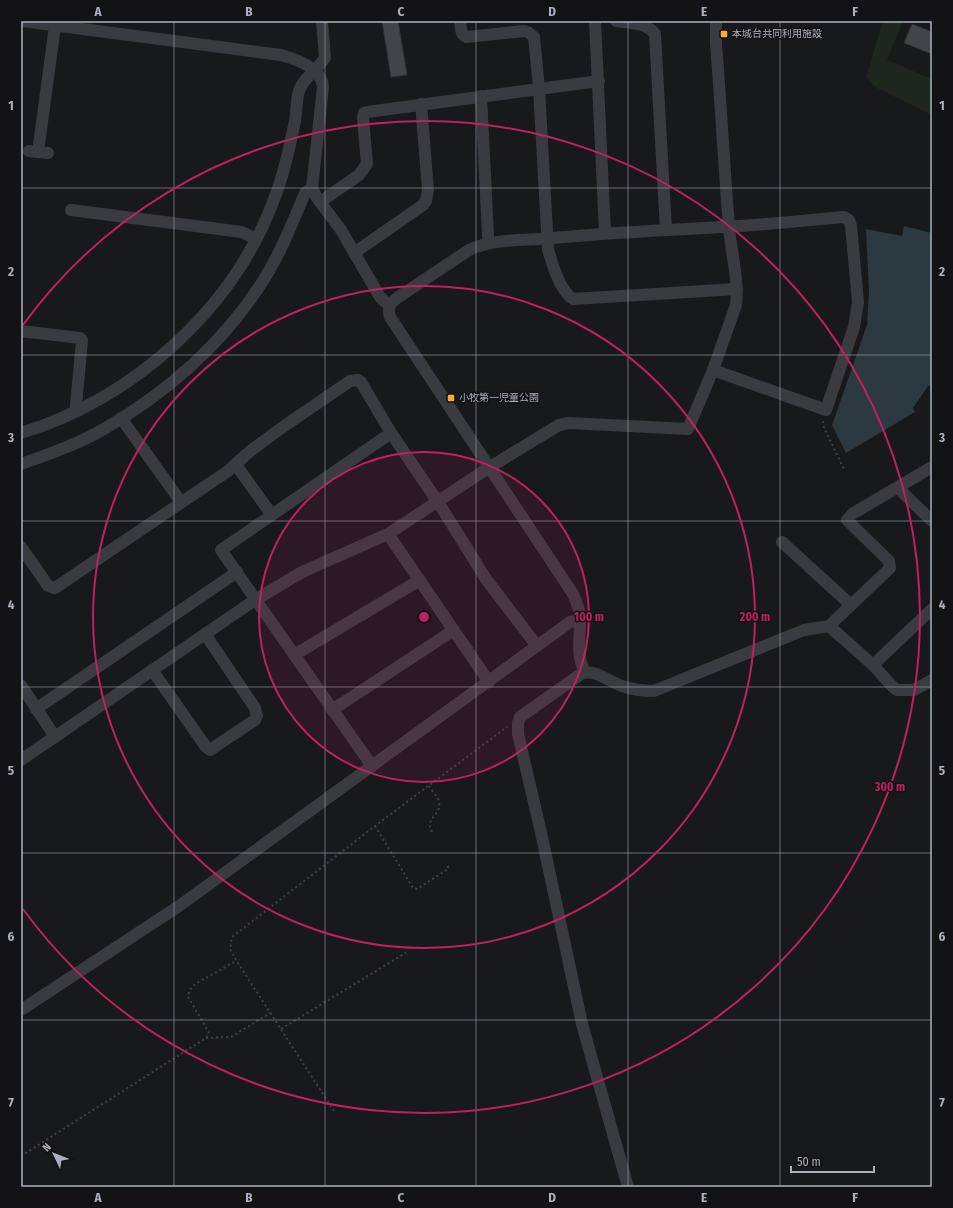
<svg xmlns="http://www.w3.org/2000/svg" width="953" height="1208" font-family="'Fira Sans Condensed','Noto Sans JP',sans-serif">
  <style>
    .green { fill: #1e271e }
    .water { fill: #2d3941 }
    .building { fill: #424448; stroke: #323337 }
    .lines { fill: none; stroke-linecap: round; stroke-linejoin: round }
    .path { stroke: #3f4247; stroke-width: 2; stroke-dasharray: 2 3; stroke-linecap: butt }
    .minor { stroke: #393b40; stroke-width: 12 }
    .grid { fill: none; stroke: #aab0bc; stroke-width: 1; stroke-opacity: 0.55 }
    .ring { fill: none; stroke: #c12060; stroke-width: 2 }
    .poi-dot { fill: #ffaa2c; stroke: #131316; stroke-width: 1.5 }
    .labels { text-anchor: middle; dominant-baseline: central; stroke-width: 3; stroke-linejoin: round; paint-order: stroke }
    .poi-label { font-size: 10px; fill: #aab0bc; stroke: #131316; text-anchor: start }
    .centre { fill: #c12060; stroke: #131316; stroke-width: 2 }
    .ring-label { font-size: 12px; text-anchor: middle; font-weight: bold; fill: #c12060; stroke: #131316; stroke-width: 3; stroke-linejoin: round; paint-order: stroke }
    .neatline { fill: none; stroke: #aab0bc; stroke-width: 1.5 }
    .grid-label { font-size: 13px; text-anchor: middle; font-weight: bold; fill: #aab0bc }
  </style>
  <rect width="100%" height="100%" fill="#18191b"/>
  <path class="green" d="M883,21H903L887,60L932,79V115L877,88L866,78Z"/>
  <path class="water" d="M904,226L932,233V385L928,386L913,408L915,412L846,453L832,425L867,325L869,291L866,229L902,236Z"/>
  <g class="building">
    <path d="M382,21H398L407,75L391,77Z"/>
    <path d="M912,24L932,32V54L904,43Z"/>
  </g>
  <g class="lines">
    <g class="path">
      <path d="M823,421L824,428L844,469"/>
      <path d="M429,786C432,791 438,797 439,802C442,816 423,817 433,834"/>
      <path d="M375,826L413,888L417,889L448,869V864"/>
      <path d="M281,1029L407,952"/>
      <path d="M206,1038L231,1037L270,1013"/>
      <path d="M334,1111L236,960L230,949L232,937L375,826L507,727"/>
      <path d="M21,1156L206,1038L209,1034L207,1029L188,997C189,990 191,987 197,983L236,961"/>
    </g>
    <g class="minor">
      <path d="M22,21L281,55C296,59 322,68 323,87L312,188L317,198L341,230L380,297L384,301L390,305"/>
      <path d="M460,21C461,27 460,34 466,37L524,31L528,32L534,37L539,88L548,249C552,264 560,291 573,299L737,289"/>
      <path d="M595,21L605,233"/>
      <path d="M616,21C629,23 646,22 655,34L666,230"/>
      <path d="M481,96L488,235L489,243"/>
      <path d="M29,151L48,153"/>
      <path d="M38,152L55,26"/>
      <path d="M320,202L359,175L367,164L363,118L364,113L367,112L599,81"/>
      <path d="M71,210L242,232L256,239"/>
      <path d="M354,253L423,205L426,201L428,190L421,104"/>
      <path d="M21,331L80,338L82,340L76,406L78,411"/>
      <path d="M121,418L181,502"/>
      <path d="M21,433C135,398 236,307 276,194C285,170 290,146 295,121C297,111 296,100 299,91C303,78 318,69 325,58L322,21"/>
      <path d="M21,464C49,454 78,444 104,429C166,393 222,344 261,284C278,258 290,229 302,200L305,193L312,188"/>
      <path d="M236,465L272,515"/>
      <path d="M900,486L903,493L932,521"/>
      <path d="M388,534L489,682"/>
      <path d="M782,542L851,605"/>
      <path d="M21,547L46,583L48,586L55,588L228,471L249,452L280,429L350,381L358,380L361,382L391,433L438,502L486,579L537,646"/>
      <path d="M829,626L873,665L892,686L897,690H914L932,680"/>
      <path d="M294,655L420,580"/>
      <path d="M873,665L932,609"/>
      <path d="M152,670L206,747L210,750L255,720L257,716L255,708L205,634"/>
      <path d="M585,672C575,654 581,634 580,615C579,608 576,601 573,594L390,317C387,308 390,303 397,298L469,250C495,238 525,241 553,238C615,232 676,230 738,226C774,224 809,220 844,217L849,220L851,226L858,302L854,327L826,410L713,370"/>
      <path d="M21,685L55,737"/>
      <path d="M36,709L237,572"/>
      <path d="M332,710L454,630"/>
      <path d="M21,760L255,600L302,572L388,534L490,467L559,425L569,423L688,429L713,370L736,305C739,279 731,253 729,227C724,166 721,105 716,44V21"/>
      <path d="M372,766L221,550L391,433"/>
      <path d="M21,1010L179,906L570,622L580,620"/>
      <path d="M628,1187L582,1024L540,828L518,734V723L520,717L581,674C595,668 609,682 622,686C633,690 643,691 654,691L804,630L829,626L890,568L889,561L847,520L852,514L932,467"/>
    </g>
  </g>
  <path class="grid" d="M174,21V1187M325,21V1187M476,21V1187M628,21V1187M780,21V1187M21,188H932M21,355H932M21,521H932M21,687H932M21,853H932M21,1020H932"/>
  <circle cx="424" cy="617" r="165" fill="#c12060" fill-opacity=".12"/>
  <g class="ring">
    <circle cx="424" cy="617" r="165"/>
    <circle cx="424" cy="617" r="331"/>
    <path d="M23 325A496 496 0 1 1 23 909"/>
  </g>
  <g class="poi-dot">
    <rect x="720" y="30" width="8" height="8" rx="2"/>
    <rect x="447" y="394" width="8" height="8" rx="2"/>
  </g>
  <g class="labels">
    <g class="poi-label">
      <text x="732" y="34">本城台共同利用施設</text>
      <text x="459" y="398">小牧第一児童公園</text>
    </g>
  </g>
  <circle cx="424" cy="617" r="6" class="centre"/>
  <g class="ring-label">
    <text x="589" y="621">100 m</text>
    <text x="755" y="621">200 m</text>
    <text x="890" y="791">300 m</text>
  </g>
  <rect width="953" height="1208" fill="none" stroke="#131316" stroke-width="44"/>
  <g transform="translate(54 1154) rotate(313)" stroke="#131316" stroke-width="3" paint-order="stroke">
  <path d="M0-3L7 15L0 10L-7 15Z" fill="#aab0bc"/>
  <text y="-6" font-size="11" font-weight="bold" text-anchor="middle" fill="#aab0bc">N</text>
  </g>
  <path d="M791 1166v6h83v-6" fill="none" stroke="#aab0bc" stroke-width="2"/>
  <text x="797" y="1166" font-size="12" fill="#aab0bc" stroke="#131316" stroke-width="3" paint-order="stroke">50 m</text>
  <rect x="22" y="22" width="909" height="1164" class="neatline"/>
  <g class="grid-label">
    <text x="98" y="16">A</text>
    <text x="249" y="16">B</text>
    <text x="401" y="16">C</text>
    <text x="552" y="16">D</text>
    <text x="704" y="16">E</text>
    <text x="855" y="16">F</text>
    <text x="11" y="110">1</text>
    <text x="942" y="110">1</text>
    <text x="11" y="276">2</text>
    <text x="942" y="276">2</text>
    <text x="11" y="442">3</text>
    <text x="942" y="442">3</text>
    <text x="11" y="609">4</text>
    <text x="942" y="609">4</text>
    <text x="11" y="775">5</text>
    <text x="942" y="775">5</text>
    <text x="11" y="941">6</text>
    <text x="942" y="941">6</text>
    <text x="11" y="1107">7</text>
    <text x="942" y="1107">7</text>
    <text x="98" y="1202">A</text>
    <text x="249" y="1202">B</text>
    <text x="401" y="1202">C</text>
    <text x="552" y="1202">D</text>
    <text x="704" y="1202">E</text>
    <text x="855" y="1202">F</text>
  </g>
</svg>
